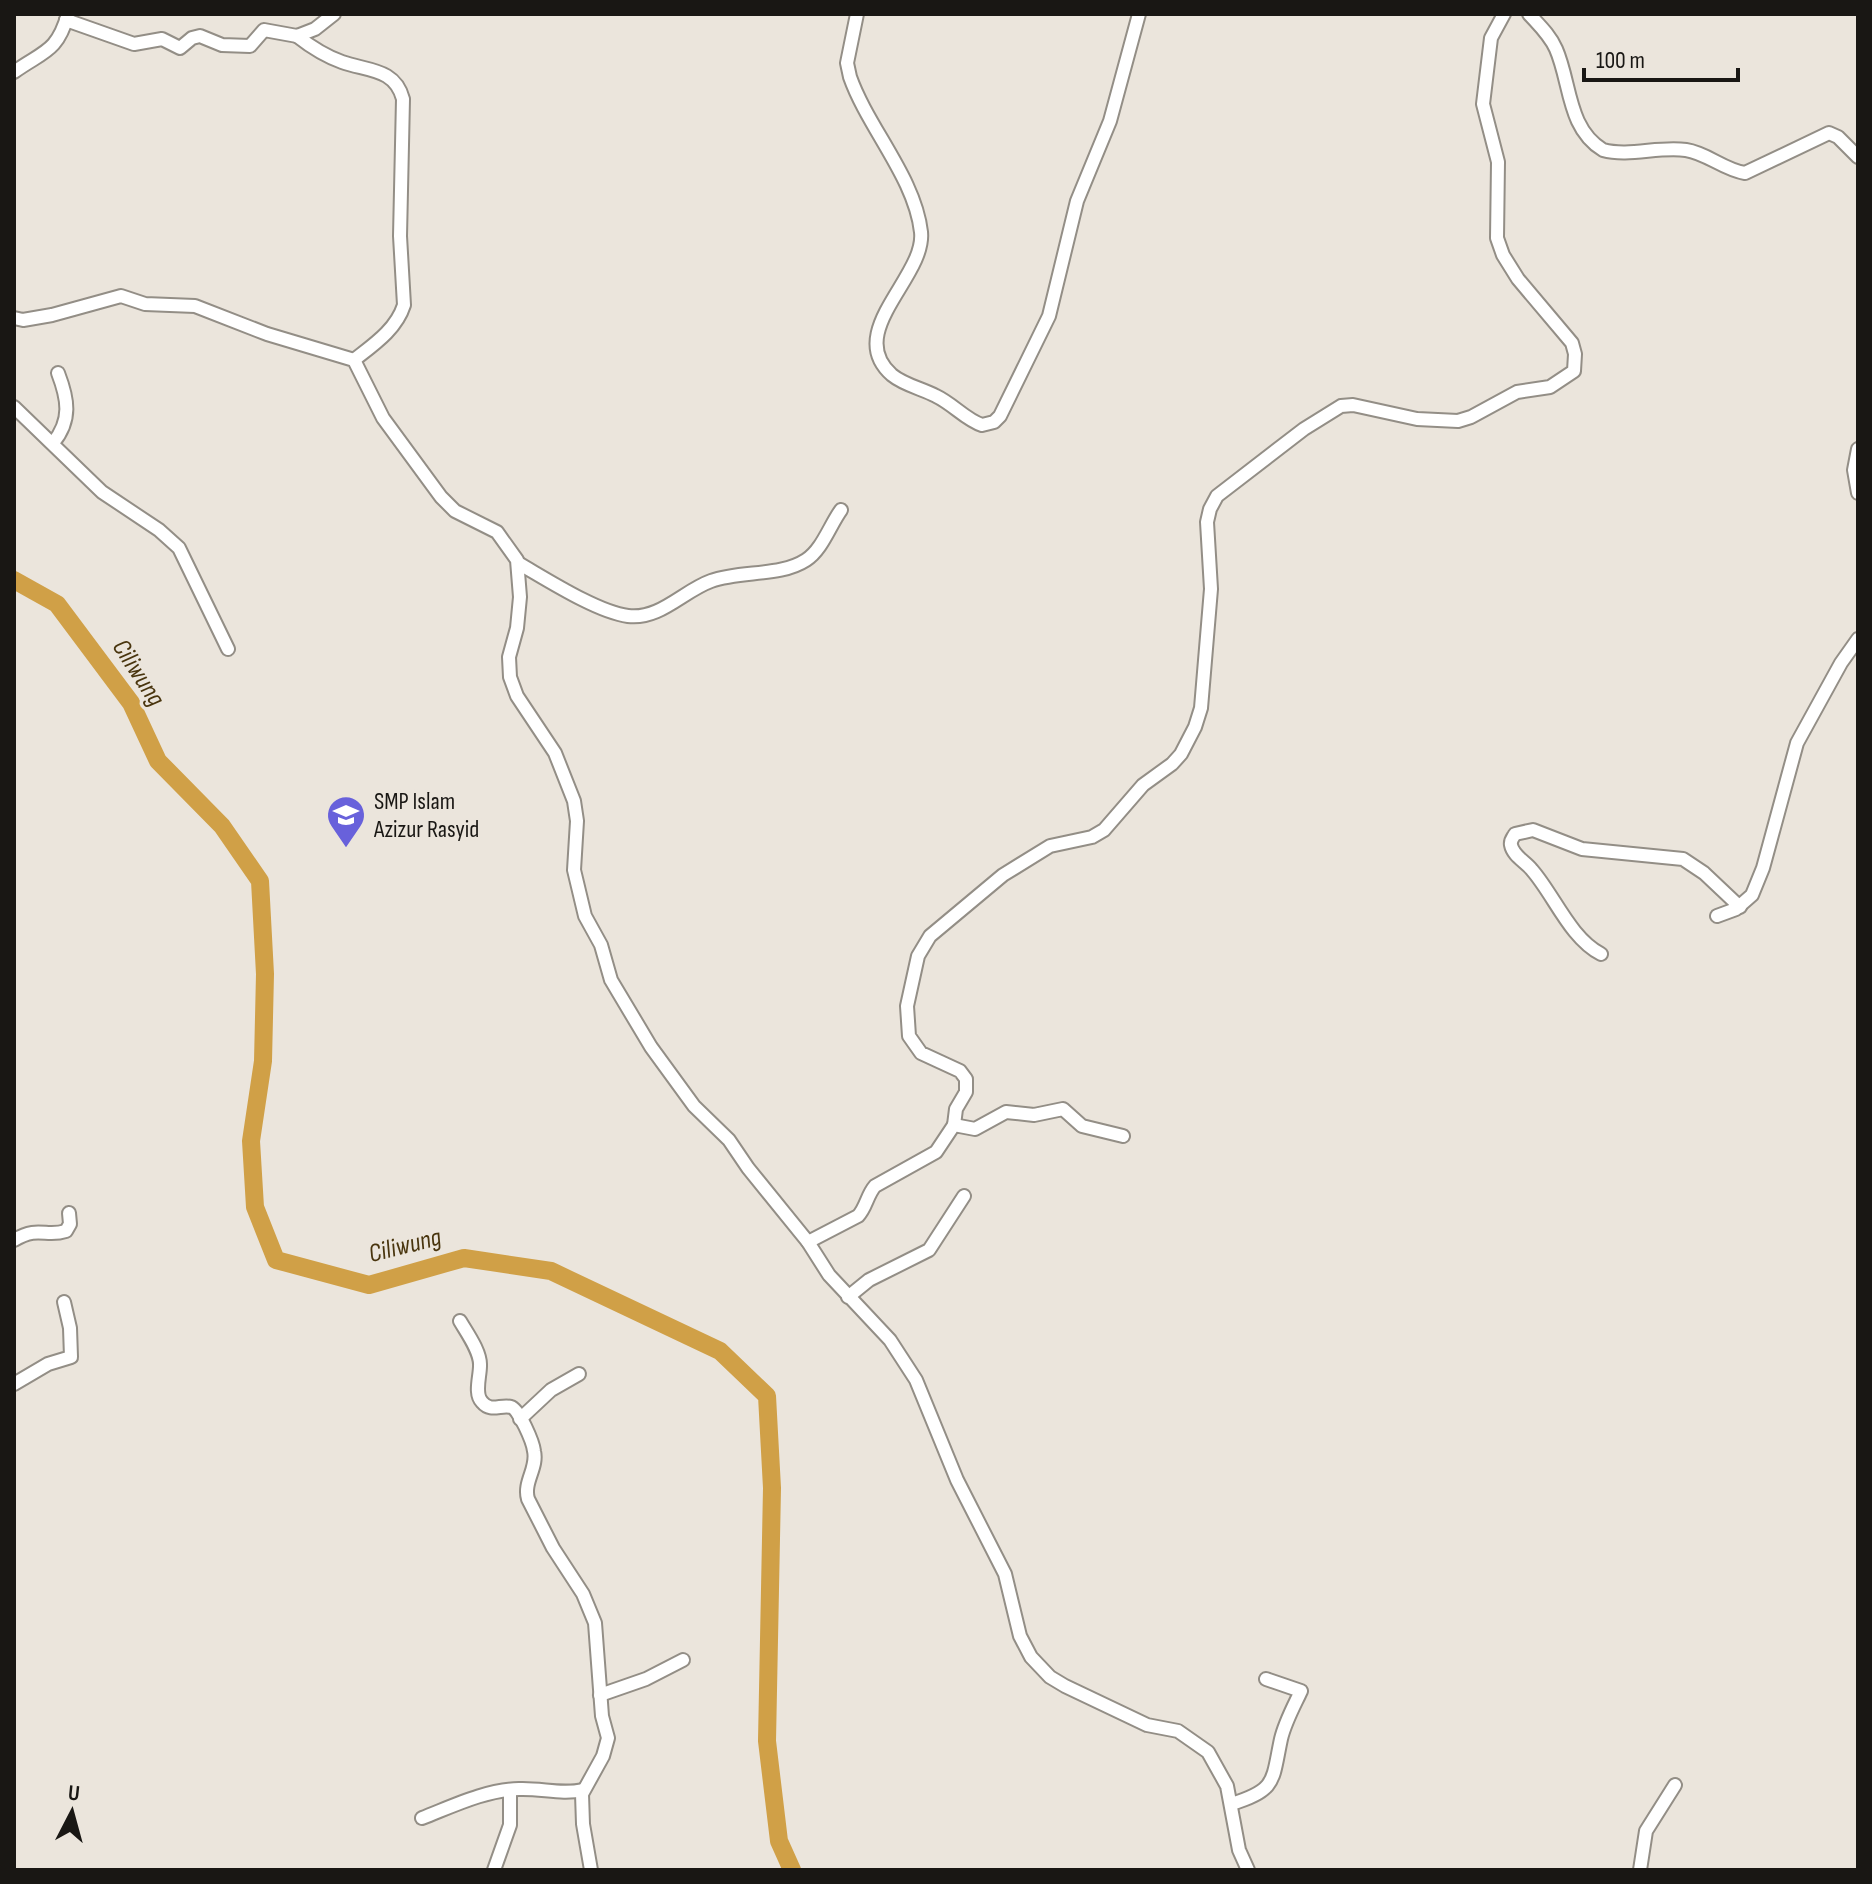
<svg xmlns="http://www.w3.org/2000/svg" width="1872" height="1884" font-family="'Sofia Sans Condensed',sans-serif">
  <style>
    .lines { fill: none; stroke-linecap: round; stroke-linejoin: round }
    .river { stroke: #d0a047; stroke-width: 18 }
    .minor-casing { stroke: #938e86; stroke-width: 16 }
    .minor { stroke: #fff; stroke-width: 12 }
    .labels { text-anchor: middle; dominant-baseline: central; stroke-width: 7; stroke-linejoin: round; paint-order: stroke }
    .poi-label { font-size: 24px; fill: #191714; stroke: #ebe5dc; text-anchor: start }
    .water-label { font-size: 26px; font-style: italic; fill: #49350e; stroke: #ebe5dc }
  </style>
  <rect width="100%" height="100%" fill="#ebe5dc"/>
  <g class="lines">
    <path class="river" d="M14,580L57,604L131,703L158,761L222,826L260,881L265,974L263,1061L251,1141L255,1207L276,1260L369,1285L464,1258L551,1271L720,1351L767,1396L772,1488L767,1741L779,1841L792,1870"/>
    <defs>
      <g id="minor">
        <path d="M857,14L847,63L850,77C868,128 915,178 921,232C926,277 843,332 892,375C904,385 923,389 936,396C953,404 966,420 982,425L994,422L1000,416L1049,316L1077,201L1110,121L1139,14"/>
        <path d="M1529,14C1539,25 1550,35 1556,49C1571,83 1567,128 1603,150C1629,157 1659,146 1686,150C1707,153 1724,170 1745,173L1829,133L1838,137L1858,157"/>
        <path d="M66,20L134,44L162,39L180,48L192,38L200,36L222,45L250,46L264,30L297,36L315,29L334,14"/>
        <path d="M297,36C311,47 325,56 342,62C367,71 395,68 403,99L400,236L404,305C396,330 373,345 354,360"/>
        <path d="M14,72C43,51 57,53 68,14"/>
        <path d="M14,318L23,320L52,315L121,296L145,304L195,306L267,334L354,360L383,418L441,497L455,511L497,532L517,560L520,597L517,628L509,657L510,677L517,696L555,753L574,801L577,821L574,870L585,916L601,945L611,980L651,1047L694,1106L729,1140L748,1168L808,1242L829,1275L890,1340L916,1380L957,1480L1005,1574L1020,1636L1031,1657L1050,1677L1065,1686L1147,1725L1178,1731L1208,1752L1227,1786L1239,1850L1248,1870"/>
        <path d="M14,407L102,492L159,530L179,548L228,649"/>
        <path d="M53,443C72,420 68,399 58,373"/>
        <path d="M1858,449L1854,470L1858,493"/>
        <path d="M518,563C546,579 597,612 628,616C660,620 683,591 711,581C741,570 780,577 806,560C822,550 830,525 841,510"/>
        <path d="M1717,916L1736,909L1752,895L1763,868L1797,743L1841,663L1858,639"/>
        <path d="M1601,954C1570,938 1554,895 1532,870C1526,862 1513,856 1511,845C1510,840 1513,838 1515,834L1533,830L1582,849L1683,859L1704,873L1740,907"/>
        <path d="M954,1125L956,1109L966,1092V1079L960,1071L921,1053L909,1036L907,1006L918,956L930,936L1003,875L1050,846L1092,837L1104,830L1143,785L1172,764L1181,754L1195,727L1201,708L1211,589L1207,522L1210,509L1217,496L1304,429L1341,406L1353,405L1417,419L1458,421L1471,417L1517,392L1550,387L1574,371L1575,354L1572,343L1518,279L1503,255L1497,238L1498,162L1483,104L1491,38L1504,14"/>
        <path d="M14,1240C40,1225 45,1238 66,1231L70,1224L69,1213"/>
        <path d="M808,1242L858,1216C866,1208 867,1195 875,1186L936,1152L954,1125L975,1129L1006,1112L1034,1115L1063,1109L1082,1126L1123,1136"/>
        <path d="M848,1297L869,1280L929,1250L964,1196"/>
        <path d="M460,1321C467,1333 481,1352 480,1366C480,1377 474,1394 482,1402C491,1413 501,1404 511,1407C519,1409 533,1442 534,1451C538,1468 523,1482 528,1499L553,1548L583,1594L595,1623L602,1716L608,1738L603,1756L582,1794L583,1824L591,1870"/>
        <path d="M14,1384L48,1364L71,1357L70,1328L64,1302"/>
        <path d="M520,1419L551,1390L579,1374"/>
        <path d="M600,1695L646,1679L683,1660"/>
        <path d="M1231,1804C1277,1790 1272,1781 1281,1739C1285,1722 1294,1706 1301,1691L1266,1679"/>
        <path d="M422,1818C453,1806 485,1790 519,1789C542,1788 561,1795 583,1790"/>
        <path d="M494,1870L510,1825V1790"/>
        <path d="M1640,1870L1646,1831L1675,1785"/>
      </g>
    </defs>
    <use href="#minor" class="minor-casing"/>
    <use href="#minor" class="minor"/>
  </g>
  <defs>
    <symbol id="school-pin" viewBox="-11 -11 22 30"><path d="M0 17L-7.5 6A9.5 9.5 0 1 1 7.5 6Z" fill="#6861db" stroke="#ebe5dc"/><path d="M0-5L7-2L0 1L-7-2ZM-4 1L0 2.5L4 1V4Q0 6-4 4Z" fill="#fff"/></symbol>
  </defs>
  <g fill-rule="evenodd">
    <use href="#school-pin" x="324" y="793" width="44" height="60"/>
  </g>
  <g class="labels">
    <g class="poi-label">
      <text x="374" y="801">SMP Islam<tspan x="374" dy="28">Azizur Rasyid</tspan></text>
    </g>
    <g class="water-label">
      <text transform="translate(138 673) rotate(57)">Ciliwung</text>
      <text transform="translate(405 1246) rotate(-14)">Ciliwung</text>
    </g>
  </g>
  <rect width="1872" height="1884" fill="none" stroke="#191714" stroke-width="32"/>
  <g transform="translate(72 1812) rotate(6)" stroke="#ebe5dc" stroke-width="6" paint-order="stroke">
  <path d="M0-6L14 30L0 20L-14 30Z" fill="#191714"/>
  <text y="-12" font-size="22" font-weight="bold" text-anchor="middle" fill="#191714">U</text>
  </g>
  <path d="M1584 68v12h154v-12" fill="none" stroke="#191714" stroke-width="4"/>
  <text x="1596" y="68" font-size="24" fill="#191714" stroke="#ebe5dc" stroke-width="6" paint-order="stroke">100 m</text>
</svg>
